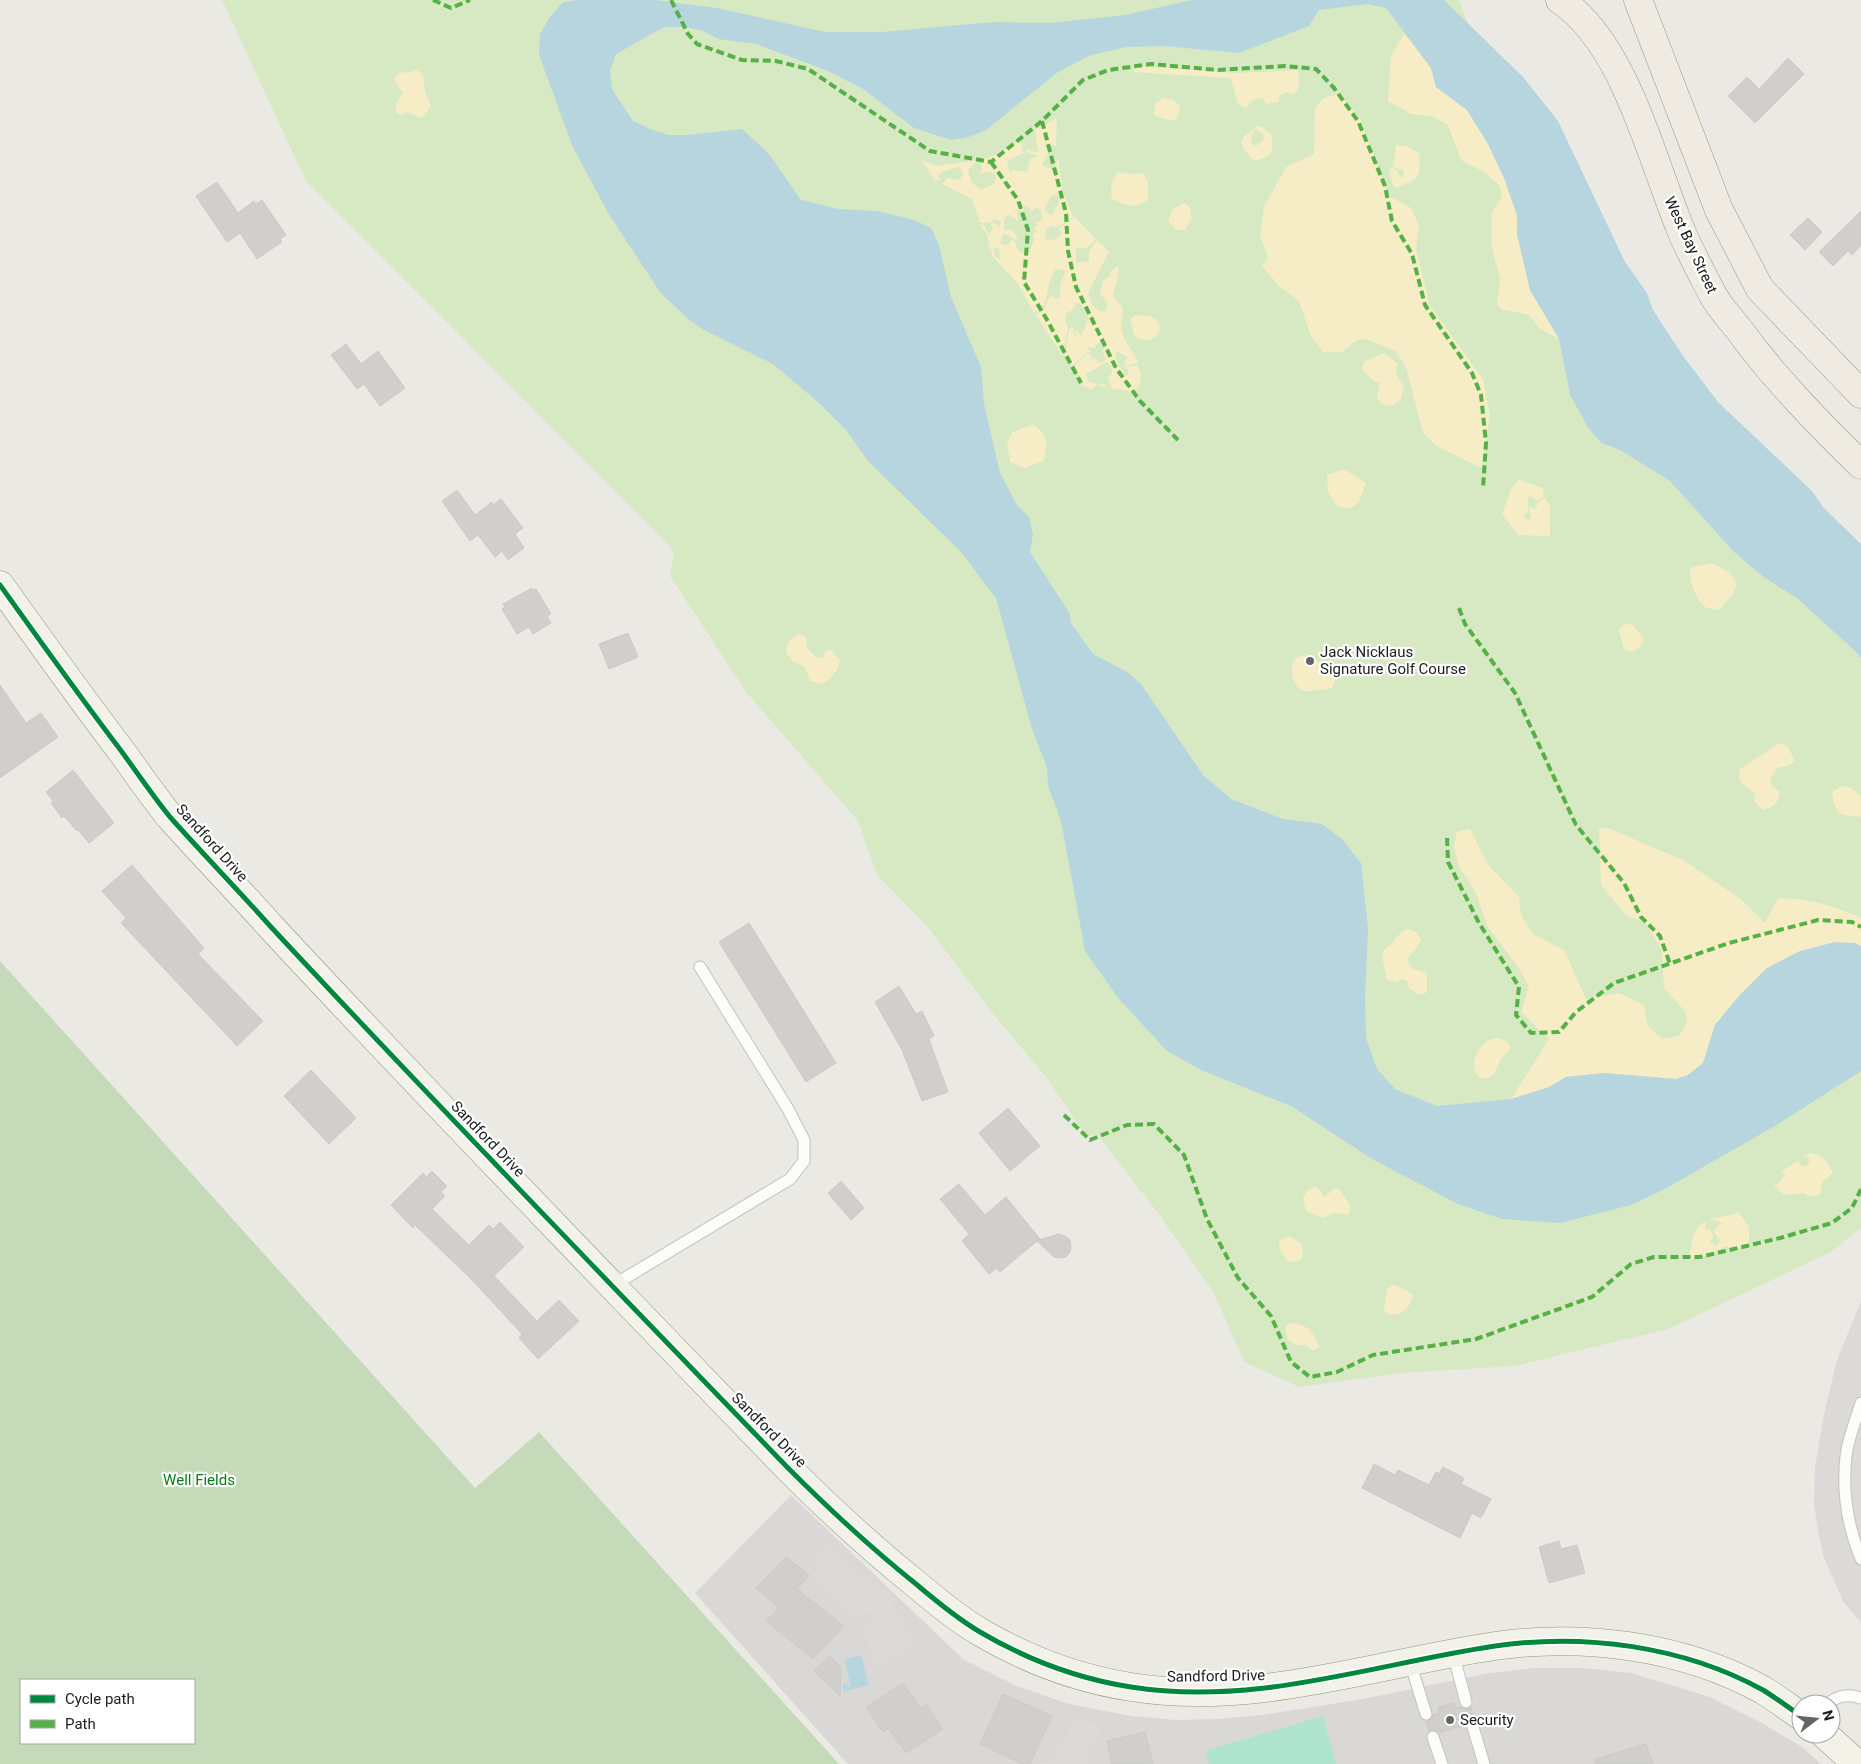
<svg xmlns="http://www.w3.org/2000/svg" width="1861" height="1764" font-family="Roboto,sans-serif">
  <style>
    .residential { fill: #dad8d6 }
    .grass { fill: #d6e9c2 }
    .forest { fill: #c4dab9; fill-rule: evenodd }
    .sand { fill: #f6edc6; fill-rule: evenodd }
    .pitch { fill: #aee3ce }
    .parking { fill: #dbdad8 }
    .water { fill: #b7d5de }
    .building { fill: #d1cfcb; stroke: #cecac6 }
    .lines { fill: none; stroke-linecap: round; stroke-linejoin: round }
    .lane-casing { stroke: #c3c2c0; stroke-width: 13 }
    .secondary-casing { stroke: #92947d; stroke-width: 29 }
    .primary-casing { stroke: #a19781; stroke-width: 29 }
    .lane { stroke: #fcfcfb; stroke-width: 11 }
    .secondary { stroke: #f2f2e9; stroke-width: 28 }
    .primary { stroke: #f0ebe2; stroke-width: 28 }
    .quiet { stroke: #55b145; stroke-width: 4; stroke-dasharray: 8 4; stroke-linecap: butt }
    .cycleway-casing { stroke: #fff; stroke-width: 8 }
    .cycleway { stroke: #00873e; stroke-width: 5 }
    .poi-dot { fill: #646462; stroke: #fff; stroke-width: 2 }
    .labels { text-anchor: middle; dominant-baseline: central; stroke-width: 4.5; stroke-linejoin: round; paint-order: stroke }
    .street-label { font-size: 15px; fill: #1c1c1c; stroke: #fff }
    .poi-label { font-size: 15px; fill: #1c1c1c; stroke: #fff; text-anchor: start }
    .park-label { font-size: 15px; fill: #0a7a17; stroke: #fff }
  </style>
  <rect width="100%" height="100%" fill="#ebe9e4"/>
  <path class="residential" d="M791,1495L963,1659L1017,1686L1069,1704L1131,1716L1176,1720L1219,1719L1262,1715L1363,1699L1484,1674L1533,1668H1582L1631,1673L1707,1696L1760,1722L1802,1747L1821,1764H848L695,1593Z"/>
  <path class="grass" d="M222,0H1459L1524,168L1861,613V1228L1829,1253L1668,1329L1515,1366L1401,1373L1299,1387L1244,1362L1214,1293L1158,1213L1097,1134L1087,1137L1046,1077L995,1016L925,924L877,875L858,821L747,693L670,576L674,553L668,544L306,181Z"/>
  <path class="forest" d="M0,961L475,1488L539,1432L839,1764H0ZM21,1680H194V1743H21Z"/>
  <g class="sand">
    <path d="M1404,33L1431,68L1436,87L1467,110L1488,144L1504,178L1517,215V234L1530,290L1559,339L1539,328L1529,315L1501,309L1497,303L1500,279L1491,244L1492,212L1502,197L1499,185L1484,172L1461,160L1448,125L1432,116L1411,114L1388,101L1391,57Z"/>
    <path d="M1135,66L1239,73L1298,70L1299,87L1294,95L1288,92L1279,96V102L1266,104L1263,98L1253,100L1246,108L1238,104L1231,78L1134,72Z"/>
    <path d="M416,70C428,75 422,85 426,95C428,99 430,100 431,106L422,118L406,112L400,115L396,112V103L403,93L395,81V77L401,72L408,73Z"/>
    <path d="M1340,94L1360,119L1389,196L1411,208L1419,225L1416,249L1430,306L1483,379L1490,417L1481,468L1437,446L1423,433L1406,367L1396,351L1366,339L1357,340L1342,352H1323L1311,336L1299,301L1280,287L1262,266L1268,258L1260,235L1264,207L1286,167L1314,154L1315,111C1319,98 1328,96 1340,94Z"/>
    <path d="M1163,98L1172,99L1180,106L1178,117L1173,121L1157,117L1154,114L1155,104Z"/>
    <path d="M1057,118L1056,146L1052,145L1042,165L1053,170L1058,157L1063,194L1058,196L1053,194L1044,210L1052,216C1057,208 1058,201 1064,194L1073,217L1057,227L1051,226L1046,230L1045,239L1055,240L1061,234L1059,228L1075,217L1096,239L1087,248H1076V263L1089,261V251L1097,240L1109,252L1088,293L1092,305L1099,311H1105L1108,303L1100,294L1103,280L1110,277V272L1118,266C1120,275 1115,285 1113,295L1123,309C1123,314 1121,320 1121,325C1121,340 1134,350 1138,363L1124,366L1127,357L1119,352L1115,353L1118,364L1126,376L1128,375V370L1125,367L1138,365L1141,374L1140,385L1132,392L1111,388L1108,377L1112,373L1111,366L1107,362L1086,374L1089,382L1110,386L1102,387L1097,384L1092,389L1081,385L1083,380L1072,368L1086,354L1091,355L1090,361L1094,357L1099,363L1106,360L1102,350L1108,347H1104V341L1099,342L1094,348L1089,347L1088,349L1092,352L1085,354L1072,366L1065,357L1069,329L1074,328L1073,333L1075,337L1076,330L1080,335H1083L1081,331L1085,330V324L1088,322L1086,321L1089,319L1081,303H1076L1073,310L1066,313L1065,321L1068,327L1063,356L1035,314L1044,310L1050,295L1056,299L1060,298V284L1066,271L1056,269C1047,279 1049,293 1044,305H1040L1042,308L1034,313L1018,284L992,256L991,251L993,250L995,256L1000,260L999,247L990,250L987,234L980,225H984L987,232L990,233L993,229L991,225L993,222L999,227L1001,223L996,219L989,223H980L972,199L942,184L948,178L959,180L963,175L960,167L941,172L938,176L940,181L934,179L921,160L936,166L978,160L968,170L971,182L981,190L994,184L996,177L992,172L980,173L982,169L979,160L1002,153L1011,144L1020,142L1023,148L1021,150L1025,152L1007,161L1010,174L1013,170L1027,172L1030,159L1038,156L1026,152L1028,149L1020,139L1030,150L1038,153L1035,130ZM1024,206L1030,208L1031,212L1036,207L1041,210L1042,220L1034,224L1040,225L1034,227L1037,233H1033L1034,240L1030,250L1021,253L1016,246V242L1011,239L1008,245L1001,244L1000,245L1003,233L1016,240L1018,238L1012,230H1004V219L1008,214L1018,221L1017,210L1024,211Z"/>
    <path d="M1257,126L1262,127L1272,135V152L1265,158L1254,161C1243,148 1233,141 1253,130L1254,132L1251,136L1252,144L1256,146L1264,139L1263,133L1254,129Z"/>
    <path d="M1396,145L1406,146L1419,153C1421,177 1419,180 1396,188L1393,185L1389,171L1392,167L1398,171L1399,177H1403L1404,172L1402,169L1399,170L1393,165Z"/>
    <path d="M1118,172L1129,174L1143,173L1148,183V199C1135,211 1126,205 1112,199C1110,189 1111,180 1118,172Z"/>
    <path d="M1184,203L1190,207L1192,218L1185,230H1176L1168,221L1172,210Z"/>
    <path d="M1136,315C1140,316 1148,315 1152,317C1170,325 1155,351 1134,335L1130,319Z"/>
    <path d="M1384,353L1397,363L1396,374L1404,387L1400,400L1392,406L1381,404L1377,397L1380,383L1373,380L1362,370L1364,362Z"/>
    <path d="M1033,424C1048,436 1049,444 1043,461L1025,468L1010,462L1007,442L1013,432Z"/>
    <path d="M1344,469L1366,483L1359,502L1350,509L1337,506L1328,492L1327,475Z"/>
    <path d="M1519,480L1543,488L1544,497L1537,500L1531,496L1528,497V512L1524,516L1526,519H1531L1529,505L1534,509L1537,506L1538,502L1545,498L1550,506V536L1518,535L1502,514L1512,487Z"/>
    <path d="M1711,563C1743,576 1743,587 1719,610C1715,609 1710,609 1707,608C1696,603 1689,579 1690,568Z"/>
    <path d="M1625,624L1633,625L1644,639L1640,647L1633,652L1624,649L1619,630Z"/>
    <path d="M799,634L806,637L807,648L817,658L823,657L826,651L831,650L840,660C840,670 831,678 823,684L810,681L805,667C801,665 794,663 791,659C781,649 789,638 799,634Z"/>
    <path d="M1301,656L1313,657C1322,668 1343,670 1332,688C1327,690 1321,689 1316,690C1296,696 1291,680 1292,664L1296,658Z"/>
    <path d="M1779,743L1788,747L1795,761L1787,766L1777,768L1770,779L1772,786L1780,792C1777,805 1775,806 1763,810L1755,802L1754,793L1740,781L1739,770Z"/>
    <path d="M1842,786L1851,788L1861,796V818L1859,816H1848L1839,813L1834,804L1832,792Z"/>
    <path d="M1608,828L1685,861L1743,901L1765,923L1778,898C1807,898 1835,906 1861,918V946L1855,943L1767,968L1739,996L1715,1025L1703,1063L1688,1075L1676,1079L1604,1073L1566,1077L1549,1087L1511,1099L1549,1039L1521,1012L1529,986L1516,964L1487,926L1476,893L1458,865L1454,845L1457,832L1470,829L1489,866L1519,897L1521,915L1533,934L1564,950L1586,999L1619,993L1644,1005L1648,1026L1662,1039L1679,1036L1687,1023L1686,1012L1664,988L1662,950L1645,923L1626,915L1601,885L1599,829Z"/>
    <path d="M1407,929L1416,932L1421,940C1417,951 1409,953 1407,962L1413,969L1427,973V992C1420,997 1415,992 1409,988L1407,981L1403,979L1396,982L1387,980C1387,972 1380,958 1383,951C1385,948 1390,946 1392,943C1399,935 1397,935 1407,929Z"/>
    <path d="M1499,1038L1507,1042L1510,1046L1509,1051L1501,1059L1495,1072L1490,1077L1481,1079C1466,1069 1478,1044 1491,1039C1493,1038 1496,1039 1499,1038Z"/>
    <path d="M1811,1153C1823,1155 1828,1162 1833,1173L1823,1181L1820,1195L1808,1196L1804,1193L1783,1195L1774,1185L1779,1183L1785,1175L1782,1171L1799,1160L1800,1165L1806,1167L1810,1160L1807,1156L1800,1157Z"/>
    <path d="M1317,1187L1324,1197L1336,1188L1340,1190L1351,1207L1348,1215L1334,1213L1323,1218L1306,1211L1303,1198L1308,1189Z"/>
    <path d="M1738,1212L1749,1226V1243L1734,1251L1726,1246L1712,1254L1689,1260C1692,1246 1691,1228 1706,1221L1705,1228L1712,1232L1713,1236L1710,1243L1717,1246L1720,1240L1717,1237L1714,1231L1721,1222L1709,1219L1732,1215Z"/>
    <path d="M1289,1236L1301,1243L1303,1254L1301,1260L1292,1262L1286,1260L1279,1247L1280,1240Z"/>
    <path d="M1392,1285C1399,1285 1408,1291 1413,1296C1409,1310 1401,1316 1387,1314L1384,1310L1387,1289Z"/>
    <path d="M1289,1323C1307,1324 1314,1331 1319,1347L1313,1351L1306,1345H1296L1288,1340L1285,1328Z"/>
  </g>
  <path class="pitch" d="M1323,1716L1336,1764H1209L1205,1751Z"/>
  <g class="parking">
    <path d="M1861,1301V1622L1843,1601L1824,1558L1818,1531L1814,1504L1815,1468L1824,1414L1837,1360Z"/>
    <path d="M829,1542L890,1600L901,1617L915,1647L875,1667L863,1629L874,1616L866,1611L857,1620L818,1584L816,1564L818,1552Z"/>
    <path d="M1078,1716L1102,1729L1086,1755L1088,1764H1038L1050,1760Z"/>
  </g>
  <g class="water">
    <path d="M576,0H655L717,8L825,32H882L994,22L1050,23L1125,15L1192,0H1444L1523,77L1558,121L1625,262L1647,293L1653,310L1683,356L1718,402L1812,491L1823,507L1861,544V658L1854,650L1797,598L1765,578L1734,552L1670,481L1620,450L1602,443L1589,429L1570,395L1559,339L1530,290L1517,234V215L1504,178L1488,144L1467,110L1436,87L1431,68L1386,8L1367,4L1319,10L1309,26L1239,53L1164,46L1127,47L1091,55L1058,72L986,130L969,137L951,140L914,128L863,89L828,71L756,44L718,39L701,30L683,27H664L616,54L610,71L612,89L633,121L650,129L668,135H687L742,129L769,154L801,200L839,209L877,211L914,220L931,228L939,245L951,297L981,367L984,404L1000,473L1017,505L1029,517L1033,534L1030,552L1070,614L1071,623L1093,654L1127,672L1141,684L1203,775L1231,799L1283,819L1322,824L1342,839L1361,863L1368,928L1365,998L1366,1038L1377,1069L1395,1089L1437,1106L1511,1099L1549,1087L1566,1077L1604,1073L1676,1079L1688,1075L1703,1063L1715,1025L1739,996L1767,968L1800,951L1835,942L1855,943L1861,946V1071L1775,1126L1663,1190L1631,1205L1560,1223L1502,1219L1458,1204L1372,1159L1291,1106L1201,1070L1167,1051L1118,998L1085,951L1061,821L1048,786L1047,767L1032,729L996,598L961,552L868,461L846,430L819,403L773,364L704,330L688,319L660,292L608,213L572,145L539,55L540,34L550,17L562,3Z"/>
    <path d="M861,1655L869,1685L844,1692L842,1684L847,1683L848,1687L851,1686L844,1660Z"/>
  </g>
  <g class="building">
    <path d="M1788,58L1804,74L1755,123L1728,96L1747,77L1759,89Z"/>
    <path d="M217,182L238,213L254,201L256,204L262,200L286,235L280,239L282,242L257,259L240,233L227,242L196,196Z"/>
    <path d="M1861,211V245L1852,255L1848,251L1833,266L1819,252Z"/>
    <path d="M1808,218L1822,232L1805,250L1790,235Z"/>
    <path d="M346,344L361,364L378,351L405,388L380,406L364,384L357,389L331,355Z"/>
    <path d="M457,490L475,515L492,502L493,505L501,499L523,528L515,534L524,548L508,560L502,551L495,557L478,535L470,541L442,501Z"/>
    <path d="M532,588L533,590L536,589L551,614L547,616L551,623L533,634L529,627L517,634L502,609L505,607L503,604Z"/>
    <path d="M628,633L638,657L609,669L599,644Z"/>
    <path d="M0,685L26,723L41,713L58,737L0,778Z"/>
    <path d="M73,770L114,823L89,843L78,830L77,831L64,816L62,818L51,803L53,801L46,792Z"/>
    <path d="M132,865L204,948L198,954L263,1021L237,1046L121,923L126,918L102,891Z"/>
    <path d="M749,923L836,1063L806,1082L719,942Z"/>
    <path d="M899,986L916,1014L922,1011L934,1036L929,1039L948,1092L922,1101L902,1050L875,1002Z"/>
    <path d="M311,1070L356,1118L329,1144L284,1096Z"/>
    <path d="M1008,1108L1040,1146L1010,1171L979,1133Z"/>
    <path d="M432,1171L447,1186L441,1192L445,1196L432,1209L469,1245L489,1225L493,1229L500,1222L524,1247L494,1276L537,1321L559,1300L579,1321L538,1359L519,1338L522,1334L472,1280L415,1225L413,1228L391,1205L423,1173L426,1177Z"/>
    <path d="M841,1181L864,1208L851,1220L828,1193Z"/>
    <path d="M959,1184L985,1215L1006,1197L1040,1239L1038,1240L1059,1234L1065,1236L1070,1240L1071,1246L1070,1252L1066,1257L1060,1258L1054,1257L1037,1241L1000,1272L997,1268L989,1274L962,1241L969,1234L940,1199Z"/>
    <path d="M1374,1464L1395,1475L1398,1470L1429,1485L1436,1472L1439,1474L1443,1467L1464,1478L1461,1484L1491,1499L1481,1518L1472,1513L1460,1538L1362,1488Z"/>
    <path d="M1559,1541L1561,1549L1577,1545L1585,1573L1549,1583L1539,1547Z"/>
    <path d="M786,1557L809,1575L797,1589L844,1626L813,1659L766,1621L779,1608L756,1588Z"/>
    <path d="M830,1656L841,1667L840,1696L814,1671Z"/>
    <path d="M903,1683L921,1708L926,1704L943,1729L906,1753L888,1728L883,1732L866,1707Z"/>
    <path d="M1003,1694L1052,1716L1030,1764H1022L980,1744Z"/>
    <path d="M1454,1703L1456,1708L1460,1707L1467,1709L1471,1707L1475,1720H1470L1466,1725L1439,1733L1434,1730L1429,1731L1426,1721L1431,1719L1433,1715L1439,1713L1438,1707Z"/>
    <path d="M1145,1732L1153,1764H1112L1107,1741Z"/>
    <path d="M1646,1744L1653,1764H1595V1759Z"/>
  </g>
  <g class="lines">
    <defs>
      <g id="lane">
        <path d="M612,1286L790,1179L804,1161V1140L788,1109L700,967"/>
        <path d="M1861,1403C1856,1420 1848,1438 1846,1456C1842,1492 1847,1525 1861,1559"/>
        <path d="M1453,1653L1466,1702"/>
        <path d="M1410,1662L1426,1714"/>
        <path d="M1828,1704C1837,1695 1850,1694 1861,1698"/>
        <path d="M1473,1727L1484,1764"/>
        <path d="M1433,1737L1442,1764"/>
      </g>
      <g id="secondary">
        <path d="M0,585C40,641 80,697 122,752C138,774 153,796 170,817C203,854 238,890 271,927C386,1051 503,1172 620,1294C676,1352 732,1410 788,1468C829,1509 871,1548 916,1584C936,1601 958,1619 980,1632C1026,1659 1079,1679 1131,1687C1255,1707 1374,1664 1495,1646C1584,1633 1683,1646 1763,1690C1776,1698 1788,1707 1801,1716"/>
        <path d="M1824,1734L1857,1764"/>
      </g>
      <g id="primary">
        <path d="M1560,0C1625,43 1652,161 1681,230C1690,252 1702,274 1713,295C1720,308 1731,319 1740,331C1776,380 1818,423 1861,465"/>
        <path d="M1638,0L1719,210L1760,289L1861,394"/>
      </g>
    </defs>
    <use href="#lane" class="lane-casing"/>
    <use href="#secondary" class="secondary-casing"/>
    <use href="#primary" class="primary-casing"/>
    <use href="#lane" class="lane"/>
    <use href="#secondary" class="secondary"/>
    <use href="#primary" class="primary"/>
    <g class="quiet">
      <path d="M433,0L451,8L470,0"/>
      <path d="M671,0L688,34L697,44L742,60L776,61L808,69L930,151L991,162L1042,121L1083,80L1108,70L1151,64L1218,70L1285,66L1316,69L1334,88L1358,121L1385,186L1392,221L1412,254L1425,305L1472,373L1481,395L1486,443L1483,489"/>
      <path d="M1042,121L1066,213L1068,251L1076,287L1116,368L1140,401L1178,440"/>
      <path d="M991,162L1018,200L1028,230L1024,282L1046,318L1081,383"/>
      <path d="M1459,608L1465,624L1515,693L1576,825L1624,883L1641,917L1660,936L1670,964"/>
      <path d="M1447,838L1448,862L1479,923L1519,987L1516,1015L1531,1033L1559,1032L1576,1012L1614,983L1729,943L1818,920L1852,922L1861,927"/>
      <path d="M1064,1115L1090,1140L1127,1125L1154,1124L1184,1155L1207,1219L1238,1278L1271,1316L1291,1362L1310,1377L1337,1372L1373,1355L1476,1339L1592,1297L1631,1264L1654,1257H1700L1780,1238L1832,1223L1852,1208L1861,1189"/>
    </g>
    <defs>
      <path id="cycleway" d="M0,585C40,641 80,697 122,752C138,774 153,796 170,817C203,854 238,890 271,927C386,1051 503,1172 620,1294C676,1352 732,1410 788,1468C829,1509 871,1548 916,1584C936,1601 958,1619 980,1632C1026,1659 1079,1679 1131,1687C1255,1707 1374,1664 1495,1646C1584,1633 1683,1646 1763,1690C1776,1698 1788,1707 1801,1716"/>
    </defs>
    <use href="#cycleway" class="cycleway-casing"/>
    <use href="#cycleway" class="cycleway"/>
  </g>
  <g class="poi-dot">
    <circle cx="1310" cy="661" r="5"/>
    <circle cx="1450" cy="1720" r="5"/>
  </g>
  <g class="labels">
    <g class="street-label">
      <text transform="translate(1691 245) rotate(65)">West Bay Street</text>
      <text transform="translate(212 843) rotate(48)">Sandford Drive</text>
      <text transform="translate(488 1139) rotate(46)">Sandford Drive</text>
      <text transform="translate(769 1430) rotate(45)">Sandford Drive</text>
      <text transform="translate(1216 1676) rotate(-1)">Sandford Drive</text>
    </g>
    <g class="poi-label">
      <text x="1320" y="652">Jack Nicklaus<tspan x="1320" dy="17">Signature Golf Course</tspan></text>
      <text x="1460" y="1720">Security</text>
    </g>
    <g class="park-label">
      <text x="199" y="1480">Well Fields</text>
    </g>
  </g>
  <rect x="20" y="1679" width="175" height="65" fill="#ffffff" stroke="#a4a4a4"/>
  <rect x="30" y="1695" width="25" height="8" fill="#00873e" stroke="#a4a4a4"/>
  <text x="65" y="1704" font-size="15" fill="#1c1c1c">Cycle path</text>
  <rect x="30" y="1720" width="25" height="8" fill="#55b145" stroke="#a4a4a4"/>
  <text x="65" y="1729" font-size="15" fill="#1c1c1c">Path</text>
  <g transform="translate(1816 1719) rotate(74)"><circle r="24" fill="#ffffff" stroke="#a4a4a4"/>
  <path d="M0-4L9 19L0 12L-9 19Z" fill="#646462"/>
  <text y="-8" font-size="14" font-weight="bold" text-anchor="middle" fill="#1c1c1c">N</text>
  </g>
</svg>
